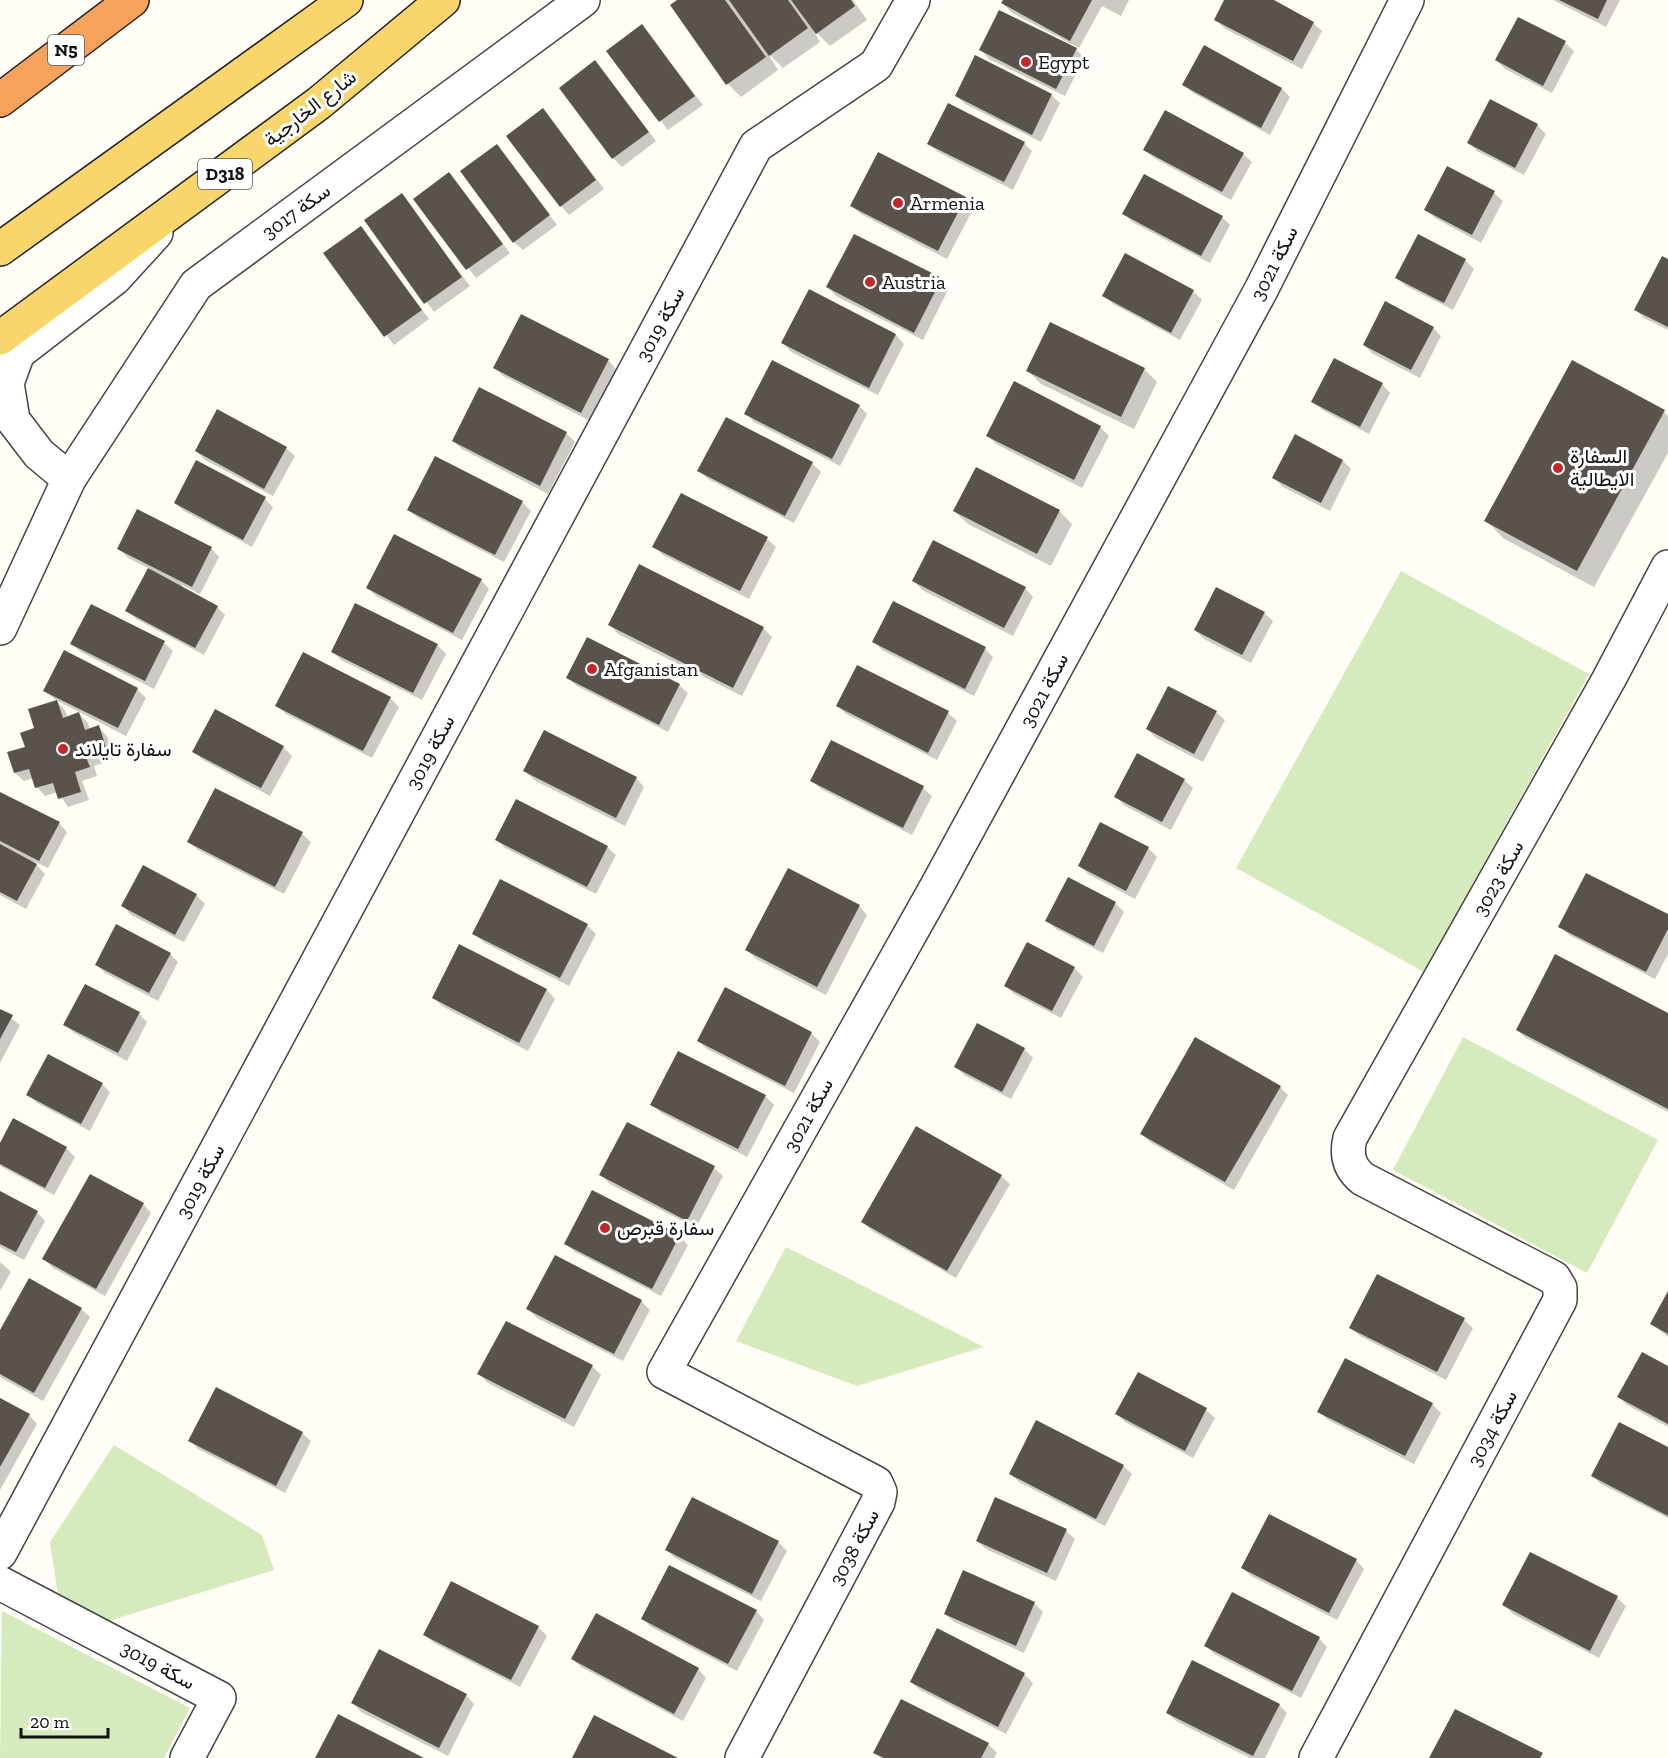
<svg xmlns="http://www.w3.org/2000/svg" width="1668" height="1758" font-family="'Zilla Slab',Vazirmatn,serif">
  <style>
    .green { fill: #d5ebbd }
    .shadow { fill: #0003 }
    .building { fill: #5a524d }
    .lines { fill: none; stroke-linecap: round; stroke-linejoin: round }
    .minor-casing { stroke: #444; stroke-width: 36 }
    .major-casing { stroke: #222; stroke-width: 36 }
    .highway-casing { stroke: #222; stroke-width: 36 }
    .minor { stroke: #fff; stroke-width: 33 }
    .major { stroke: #f9d66b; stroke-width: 33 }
    .highway { stroke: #f5a25d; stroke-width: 33 }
    .poi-dot { fill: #c4262e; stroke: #fff; stroke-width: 2 }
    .labels { text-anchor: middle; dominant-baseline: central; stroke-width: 6; stroke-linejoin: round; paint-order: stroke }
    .shield { fill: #fff; stroke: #585858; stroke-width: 1.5 }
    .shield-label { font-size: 18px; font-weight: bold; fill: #111 }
    .poi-label { font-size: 20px; fill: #111; stroke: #fff; text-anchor: start }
    .street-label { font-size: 20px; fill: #111; stroke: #fff }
  </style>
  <rect width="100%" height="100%" fill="#fffdf5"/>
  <g class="green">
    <path d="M1401,571L1589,674L1424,972L1236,868Z"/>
    <path d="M1463,1037L1658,1140L1587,1273L1393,1170Z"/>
    <path d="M786,1247L984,1347L857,1386L736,1341Z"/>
    <path d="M114,1445L262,1535L274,1570L102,1623L59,1602L50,1542Z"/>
    <path d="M2,1611L190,1708L164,1758H0Z"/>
  </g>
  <g class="shadow">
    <path d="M680,0H853L867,20L830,46L813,29L820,42L783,68L767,52L778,70L741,97L728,84Z"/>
    <path d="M1004,0H1129L1121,16L1102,6L1079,48L1011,12L1003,3Z"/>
    <path d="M1226,0H1270L1313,23L1322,31L1302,69L1224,28L1215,19Z"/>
    <path d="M1553,0H1620L1606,27Z"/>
    <path d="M1518,19L1565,43L1574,51L1552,93L1505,69L1496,60Z"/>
    <path d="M642,26L703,105L668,130L608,51Z"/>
    <path d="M1074,47L1084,58L1065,96L989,59L981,50Z"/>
    <path d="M1204,47L1282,89L1290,97L1270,135L1193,93L1184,85Z"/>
    <path d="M595,62L656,141L622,167L613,158Z"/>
    <path d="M1051,95L1060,103L1041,142L965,104L957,96Z"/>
    <path d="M1490,101L1537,125L1546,134L1524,175L1477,151L1469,143Z"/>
    <path d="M551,119L604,189L569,215L561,206Z"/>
    <path d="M1024,143L1032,151L1013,190L938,152L929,144Z"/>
    <path d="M497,146L557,225L523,250L514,242Z"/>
    <path d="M1145,150L1243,154L1252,162L1231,200L1154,158Z"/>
    <path d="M1448,168L1494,193L1503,201L1481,243L1435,218L1426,210Z"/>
    <path d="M449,174L510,253L476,278L415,199Z"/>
    <path d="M402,195L470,286L434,312L366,221Z"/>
    <path d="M965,198L974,207L947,259L861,214L852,206Z"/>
    <path d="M1124,213L1222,217L1230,225L1210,263L1132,222Z"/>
    <path d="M361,228L429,319L394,345L325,254Z"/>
    <path d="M1126,255L1193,291L1202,300L1180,340L1113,304L1104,295Z"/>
    <path d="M1465,260L1474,269L1453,310L1406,286L1397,278Z"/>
    <path d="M1668,261V330L1644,318L1636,310Z"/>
    <path d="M941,280L949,288L923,340L836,296L828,287Z"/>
    <path d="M810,291L896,335L904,344L878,395L791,352L783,343Z"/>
    <path d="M1433,328L1441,336L1420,378L1373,354L1364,345Z"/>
    <path d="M608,360L616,369L590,421L503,376L495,368Z"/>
    <path d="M1144,369L1157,382L1134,429L1041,384L1028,371Z"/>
    <path d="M1014,383L1100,427L1109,436L1082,488L996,444L987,435Z"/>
    <path d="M1382,384L1390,393L1369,434L1322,410L1313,401Z"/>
    <path d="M480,389L566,433L575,442L548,494L462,449L453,441Z"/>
    <path d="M859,406L867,414L840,466L754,422L746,413Z"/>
    <path d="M1664,412L1668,416V453L1594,587L1503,538L1486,520Z"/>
    <path d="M1296,436L1343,461L1351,469L1330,511L1283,487L1274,478Z"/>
    <path d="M286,448L295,456L273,496L205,460L196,451Z"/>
    <path d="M812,463L821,472L794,523L708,479L699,471Z"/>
    <path d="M681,495L767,539L776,547L749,599L663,555L654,547Z"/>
    <path d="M265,499L273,507L252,547L184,511L175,503Z"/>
    <path d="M522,502L531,511L504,562L418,518L409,510Z"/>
    <path d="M954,511H1059L1072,524L1051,566L968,524Z"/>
    <path d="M211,548L219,557L200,594L182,585L181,588L217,607L225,615L204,655L136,619L127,610L150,569L128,558L119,549Z"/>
    <path d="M481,580L489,589L462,640L376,596L368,588Z"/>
    <path d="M914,581L1025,588L1033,597L1013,636L922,590Z"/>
    <path d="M91,606L164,643L173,651L154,689L81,652L72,644Z"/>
    <path d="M1264,613L1273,621L1251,663L1204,639L1195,630Z"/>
    <path d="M610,625L763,628L772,637L742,696L618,634Z"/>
    <path d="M874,642L985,649L993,657L974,696L882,650Z"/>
    <path d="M437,645L446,654L422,700L341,660L332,651Z"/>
    <path d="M858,667L948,713L957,721L937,760L846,714L838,706Z"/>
    <path d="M568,678L679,685L688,693L668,732L577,686Z"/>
    <path d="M137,689L146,698L126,736L54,699L45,691Z"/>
    <path d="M390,698L399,707L372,758L286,714L277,706Z"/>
    <path d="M56,701L65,710L68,718L79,714L88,723L90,730L98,727L107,736L115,759L94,766L97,776L82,781L89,800L68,807L58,792L45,796L37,787L34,778L24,781L15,773L36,729Z"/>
    <path d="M1216,712L1225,720L1203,762L1156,738L1147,729Z"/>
    <path d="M832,742L923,788L932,796L912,835L821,789L812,781Z"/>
    <path d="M283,747L292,756L270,796L203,760L194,751Z"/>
    <path d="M525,771L636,778L644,787L625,826L534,780Z"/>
    <path d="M1184,780L1193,788L1171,830L1125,806L1116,797Z"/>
    <path d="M0,793L59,823L67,832L48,868L33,861L45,874L26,909L0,895Z"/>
    <path d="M302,834L311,842L284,894L198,850L189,842Z"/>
    <path d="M497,840L607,847L616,855L596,894L505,848Z"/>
    <path d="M1148,848L1157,857L1135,899L1088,874L1079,865Z"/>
    <path d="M1069,879L1115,903L1124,912L1103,953L1056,929L1047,920Z"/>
    <path d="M196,895L205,904L184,942L131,915L123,906Z"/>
    <path d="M859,906L867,915L826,995L756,959L747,950Z"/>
    <path d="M1668,916V954L1655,979L1569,935L1560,926Z"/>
    <path d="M587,925L596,934L569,986L483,942L474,933Z"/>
    <path d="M460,946L547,990L555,999L528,1051L442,1006L434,998Z"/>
    <path d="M170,954L178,962L158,1001L105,973L97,965Z"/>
    <path d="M1074,968L1083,977L1061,1018L1014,994L1006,986Z"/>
    <path d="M725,989L811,1033L820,1042L794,1093L707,1049L698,1041Z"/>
    <path d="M0,1010L20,1025L0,1063Z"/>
    <path d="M139,1014L147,1022L127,1061L74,1033L65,1024Z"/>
    <path d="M1668,1015V1112L1526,1038L1517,1030Z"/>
    <path d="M977,1025L1024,1049L1033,1058L1011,1099L964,1075L956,1067Z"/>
    <path d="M102,1084L110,1092L90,1131L37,1103L28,1095Z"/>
    <path d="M1280,1087L1288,1095L1234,1190L1150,1142L1142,1134Z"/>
    <path d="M765,1096L774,1105L747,1157L661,1113L652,1104Z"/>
    <path d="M14,1120L66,1148L75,1157L54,1195L0,1166V1146Z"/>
    <path d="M714,1168L723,1176L696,1228L610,1184L601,1175Z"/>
    <path d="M1001,1176L1010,1184L956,1278L872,1231L863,1222Z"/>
    <path d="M0,1193L37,1212L45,1221L24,1260L0,1247Z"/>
    <path d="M143,1204L151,1213L105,1296L53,1268L44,1259Z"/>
    <path d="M679,1236L688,1245L661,1296L575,1252L566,1244Z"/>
    <path d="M0,1262L11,1272L0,1291Z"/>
    <path d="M1668,1294V1337L1652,1324Z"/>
    <path d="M641,1301L650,1310L623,1361L537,1318L528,1309Z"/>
    <path d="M81,1309L90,1317L43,1401L0,1377V1333Z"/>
    <path d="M1464,1320L1473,1328L1446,1380L1360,1336L1351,1328Z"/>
    <path d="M592,1366L601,1375L574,1427L488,1383L479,1374Z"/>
    <path d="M1668,1367V1427L1627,1405L1619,1397Z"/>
    <path d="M1138,1374L1206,1410L1215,1418L1193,1458L1125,1422L1117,1414Z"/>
    <path d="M0,1400L29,1415L37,1424L0,1490Z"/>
    <path d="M1432,1404L1441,1413L1414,1464L1328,1420L1319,1412Z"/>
    <path d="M302,1433L311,1441L285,1493L198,1449L190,1440Z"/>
    <path d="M1668,1449V1518L1601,1484L1593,1476Z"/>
    <path d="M1123,1466L1132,1474L1105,1526L1019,1482L1010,1474Z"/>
    <path d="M996,1499L1066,1531L1075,1539L1056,1581L986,1549L977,1541Z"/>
    <path d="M778,1542L787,1551L761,1601L675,1558L667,1550Z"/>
    <path d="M1356,1560L1364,1569L1337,1620L1251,1576L1243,1568Z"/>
    <path d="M964,1572L1034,1603L1043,1612L1024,1653L954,1622L945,1614Z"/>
    <path d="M1617,1598L1626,1606L1599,1658L1513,1614L1504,1605Z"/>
    <path d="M756,1611L764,1620L737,1671L651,1627L643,1619Z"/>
    <path d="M538,1627L547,1636L520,1687L434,1643L425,1635Z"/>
    <path d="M1319,1638L1327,1647L1301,1698L1214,1654L1206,1646Z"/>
    <path d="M573,1659L698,1669L706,1678L683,1721L581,1667Z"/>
    <path d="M1024,1674L1033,1683L1006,1734L920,1690L911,1682Z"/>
    <path d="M466,1695L474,1704L448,1756L361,1712L353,1703Z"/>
    <path d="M1279,1705L1287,1713L1265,1758H1250L1176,1721L1167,1712Z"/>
    <path d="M988,1744L997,1753L994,1758H881L875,1752Z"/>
  </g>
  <g class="building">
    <path d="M677,0H725L766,57L726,85L670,5Z"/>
    <path d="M729,0H788L808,28L769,56Z"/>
    <path d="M791,0H851L855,6L816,34Z"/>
    <path d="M1003,0H1092L1070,41L1001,3Z"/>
    <path d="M1224,0H1274L1314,22L1293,61L1214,20Z"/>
    <path d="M1559,0H1607L1598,19Z"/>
    <path d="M999,10L1077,48L1056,89L979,50Z"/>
    <path d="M1518,17L1566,41L1543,86L1495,60Z"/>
    <path d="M642,24L695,96L659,122L606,51Z"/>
    <path d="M1204,45L1282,88L1261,128L1182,85Z"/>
    <path d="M975,55L1052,94L1032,135L955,96Z"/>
    <path d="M595,60L649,132L612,159L559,88Z"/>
    <path d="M1490,99L1538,124L1515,168L1467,143Z"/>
    <path d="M948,103L1025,142L1004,182L927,144Z"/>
    <path d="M543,108L596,180L560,207L506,136Z"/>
    <path d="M1165,110L1244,153L1222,192L1143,150Z"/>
    <path d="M497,144L550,215L513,243L460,171Z"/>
    <path d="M878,152L966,197L938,251L850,206Z"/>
    <path d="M1447,166L1495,191L1472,235L1424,210Z"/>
    <path d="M449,172L503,244L466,270L413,199Z"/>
    <path d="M1144,174L1223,216L1201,256L1122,214Z"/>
    <path d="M402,193L462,277L424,304L364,220Z"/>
    <path d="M361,226L422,310L384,337L323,253Z"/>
    <path d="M854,234L942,278L914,333L826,287Z"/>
    <path d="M1418,234L1466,259L1444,303L1395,278Z"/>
    <path d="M1125,253L1194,290L1171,333L1102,296Z"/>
    <path d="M1662,256L1668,259V327L1634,310Z"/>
    <path d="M809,289L896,334L869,388L781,343Z"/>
    <path d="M1385,301L1434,327L1411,370L1363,345Z"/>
    <path d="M521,314L609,359L581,413L493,368Z"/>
    <path d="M1050,322L1145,368L1121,417L1026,371Z"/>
    <path d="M1334,358L1383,383L1360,427L1311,402Z"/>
    <path d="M772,360L860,405L832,459L744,414Z"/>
    <path d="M1572,360L1665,410L1577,571L1484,521Z"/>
    <path d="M1014,381L1101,426L1074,480L986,436Z"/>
    <path d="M479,387L567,432L540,486L452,441Z"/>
    <path d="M217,409L287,447L264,489L195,451Z"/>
    <path d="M726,417L813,462L785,516L697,471Z"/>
    <path d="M1295,434L1343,460L1321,503L1272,478Z"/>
    <path d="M435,456L523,501L495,555L407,510Z"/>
    <path d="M196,460L266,497L243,540L174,503Z"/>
    <path d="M976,467L1060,510L1037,554L953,511Z"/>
    <path d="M681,493L768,537L740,591L652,547Z"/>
    <path d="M137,509L212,547L192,587L117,549Z"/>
    <path d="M394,534L482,579L453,633L366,588Z"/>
    <path d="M933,540L1026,587L1004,628L912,581Z"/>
    <path d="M639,564L764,627L733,688L608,625Z"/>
    <path d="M148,568L218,606L195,648L125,611Z"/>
    <path d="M1216,587L1265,612L1242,655L1194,630Z"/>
    <path d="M893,601L986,647L965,689L872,642Z"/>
    <path d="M355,603L438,644L413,693L331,652Z"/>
    <path d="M91,604L165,641L145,681L70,644Z"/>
    <path d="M587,637L680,684L659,725L566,678Z"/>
    <path d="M64,650L138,688L118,728L43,691Z"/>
    <path d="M303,652L391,697L363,751L275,706Z"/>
    <path d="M857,665L949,711L928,753L836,706Z"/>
    <path d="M1168,686L1217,711L1194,754L1146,729Z"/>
    <path d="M57,700L63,718L79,712L85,730L99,725L107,751L86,757L90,767L75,772L81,792L58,799L53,783L35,788L29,769L14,773L7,752L25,747L20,733L34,728L28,709Z"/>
    <path d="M215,709L284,746L261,788L192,752Z"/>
    <path d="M544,730L637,777L616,818L523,771Z"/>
    <path d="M831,740L924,786L903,828L810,781Z"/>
    <path d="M1137,753L1185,779L1162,822L1114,797Z"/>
    <path d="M215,788L303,832L275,887L187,842Z"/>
    <path d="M0,792L60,822L39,861L0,841Z"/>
    <path d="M516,799L608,846L587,887L495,840Z"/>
    <path d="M1100,822L1149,847L1126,891L1078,866Z"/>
    <path d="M0,844L37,864L17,901L0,892Z"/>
    <path d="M143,865L197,894L175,935L121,906Z"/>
    <path d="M788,868L860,905L817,987L745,950Z"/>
    <path d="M1586,873L1668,914V929L1646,972L1558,927Z"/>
    <path d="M1068,877L1116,902L1094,946L1045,921Z"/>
    <path d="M500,879L588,924L560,978L472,934Z"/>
    <path d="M116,924L171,953L149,993L95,965Z"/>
    <path d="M1027,942L1075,967L1052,1011L1004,986Z"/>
    <path d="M459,944L547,989L519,1043L432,998Z"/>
    <path d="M1555,954L1668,1013V1109L1516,1030Z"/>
    <path d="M85,984L140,1012L118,1053L63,1025Z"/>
    <path d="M725,987L812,1032L785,1086L697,1041Z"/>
    <path d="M0,1009L13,1015L0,1039Z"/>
    <path d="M977,1023L1025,1048L1002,1092L954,1067Z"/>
    <path d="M1195,1037L1281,1086L1225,1182L1140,1134Z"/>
    <path d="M678,1051L766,1095L738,1149L650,1105Z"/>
    <path d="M48,1054L103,1083L81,1124L26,1095Z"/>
    <path d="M13,1118L67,1147L45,1188L0,1164V1143Z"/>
    <path d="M627,1122L715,1166L687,1221L599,1175Z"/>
    <path d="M916,1126L1002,1175L947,1271L861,1222Z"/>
    <path d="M90,1174L144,1203L96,1289L42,1259Z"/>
    <path d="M592,1190L680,1235L652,1289L564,1244Z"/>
    <path d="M0,1191L38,1211L16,1252L0,1244Z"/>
    <path d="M555,1255L642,1300L614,1354L526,1309Z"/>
    <path d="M1377,1274L1465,1318L1437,1372L1349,1328Z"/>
    <path d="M29,1278L82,1308L34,1393L0,1374V1330Z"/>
    <path d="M1668,1291V1334L1650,1324Z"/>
    <path d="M506,1321L593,1365L565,1419L477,1374Z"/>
    <path d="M1642,1352L1668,1366V1424L1617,1397Z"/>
    <path d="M1345,1358L1433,1403L1405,1456L1317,1412Z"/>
    <path d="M1138,1372L1207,1408L1185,1451L1115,1414Z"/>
    <path d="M216,1387L303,1432L276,1486L188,1441Z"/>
    <path d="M0,1398L30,1414L0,1467Z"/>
    <path d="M1036,1420L1124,1465L1096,1519L1009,1474Z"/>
    <path d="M1619,1422L1668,1447V1516L1591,1476Z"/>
    <path d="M692,1497L779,1541L752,1594L665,1550Z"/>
    <path d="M995,1497L1067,1529L1047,1573L976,1541Z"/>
    <path d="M1269,1514L1357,1559L1329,1613L1241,1568Z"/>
    <path d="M1530,1552L1618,1596L1590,1651L1502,1605Z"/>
    <path d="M669,1565L757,1610L728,1664L641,1619Z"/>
    <path d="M963,1570L1035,1602L1016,1646L944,1614Z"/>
    <path d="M451,1581L539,1626L511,1680L423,1635Z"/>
    <path d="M1232,1592L1320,1637L1292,1691L1204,1646Z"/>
    <path d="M596,1613L699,1668L674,1714L571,1659Z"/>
    <path d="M937,1628L1025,1673L998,1727L910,1682Z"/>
    <path d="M379,1649L467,1694L439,1748L351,1703Z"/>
    <path d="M1192,1660L1280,1704L1253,1756L1166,1713Z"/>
    <path d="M901,1699L989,1743L981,1758H884L873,1753Z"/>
    <path d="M1455,1709L1543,1753L1540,1758H1429Z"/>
    <path d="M338,1714L424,1758H315Z"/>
    <path d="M594,1715L678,1758H572Z"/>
  </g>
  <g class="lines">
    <defs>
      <g id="minor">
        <path d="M69,479L39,454L13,420L7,383L18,353L115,278L156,233"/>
        <path d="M0,628L69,479L196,285L583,0"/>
        <path d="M0,1553L756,146L876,65L913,0"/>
        <path d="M0,1583L219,1698L187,1758"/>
        <path d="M742,1758L878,1502L880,1492L876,1483L664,1372L937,886L1261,290L1407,0"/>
        <path d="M1316,1758L1560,1300V1288L1554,1278L1363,1179C1349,1168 1346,1155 1350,1138L1609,679L1668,567"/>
      </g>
      <g id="major">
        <path d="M0,249L346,0"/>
        <path d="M0,338L319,103L443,0"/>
      </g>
      <path id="highway" d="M0,100L132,0"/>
    </defs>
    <use href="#minor" class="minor-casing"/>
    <use href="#major" class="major-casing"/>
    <use href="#highway" class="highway-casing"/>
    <use href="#minor" class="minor"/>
    <use href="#major" class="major"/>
    <use href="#highway" class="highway"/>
  </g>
  <g class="poi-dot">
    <circle cx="1026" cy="62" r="6"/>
    <circle cx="898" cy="203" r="6"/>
    <circle cx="870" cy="282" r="6"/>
    <circle cx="1558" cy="468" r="6"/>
    <circle cx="592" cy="669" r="6"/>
    <circle cx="63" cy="749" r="6"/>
    <circle cx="605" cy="1228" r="6"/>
  </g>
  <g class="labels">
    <g class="shield">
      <rect x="48" y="35" width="36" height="30" rx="4.5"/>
      <rect x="198" y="159" width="54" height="30" rx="4.5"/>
    </g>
    <g class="shield-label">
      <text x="66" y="50">N5</text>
      <text x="225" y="174">D318</text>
    </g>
    <g class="poi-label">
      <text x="1038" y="62">Egypt</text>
      <text x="910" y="203">Armenia</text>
      <text x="882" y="282">Austria</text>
      <text x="1570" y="456">السفارة<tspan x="1570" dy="23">الايطالية</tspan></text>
      <text x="604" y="669">Afganistan</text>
      <text x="75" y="749">سفارة تايلاند</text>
      <text x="617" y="1228">سفارة قبرص</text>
    </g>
    <g class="street-label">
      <text transform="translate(310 108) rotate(-38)">شارع الخارجية</text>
      <text transform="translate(296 211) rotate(-36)">سكة 3017</text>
      <text transform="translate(1274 263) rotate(-63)">سكة 3021</text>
      <text transform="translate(660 324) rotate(-62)">سكة 3019</text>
      <text transform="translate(1044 690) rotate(-62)">سكة 3021</text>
      <text transform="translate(430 752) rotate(-62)">سكة 3019</text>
      <text transform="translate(1498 878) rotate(-61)">سكة 3023</text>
      <text transform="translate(808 1115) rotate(-61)">سكة 3021</text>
      <text transform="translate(200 1181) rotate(-62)">سكة 3019</text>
      <text transform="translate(1492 1428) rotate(-62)">سكة 3034</text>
      <text transform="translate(854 1547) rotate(-62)">سكة 3038</text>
      <text transform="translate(158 1665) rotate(28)">سكة 3019</text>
    </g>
  </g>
  <path d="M21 1728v9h87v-9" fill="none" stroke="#111111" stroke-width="3"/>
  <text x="30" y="1728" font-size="18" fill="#111111" stroke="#ffffff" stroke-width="4.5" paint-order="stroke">20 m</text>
</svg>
